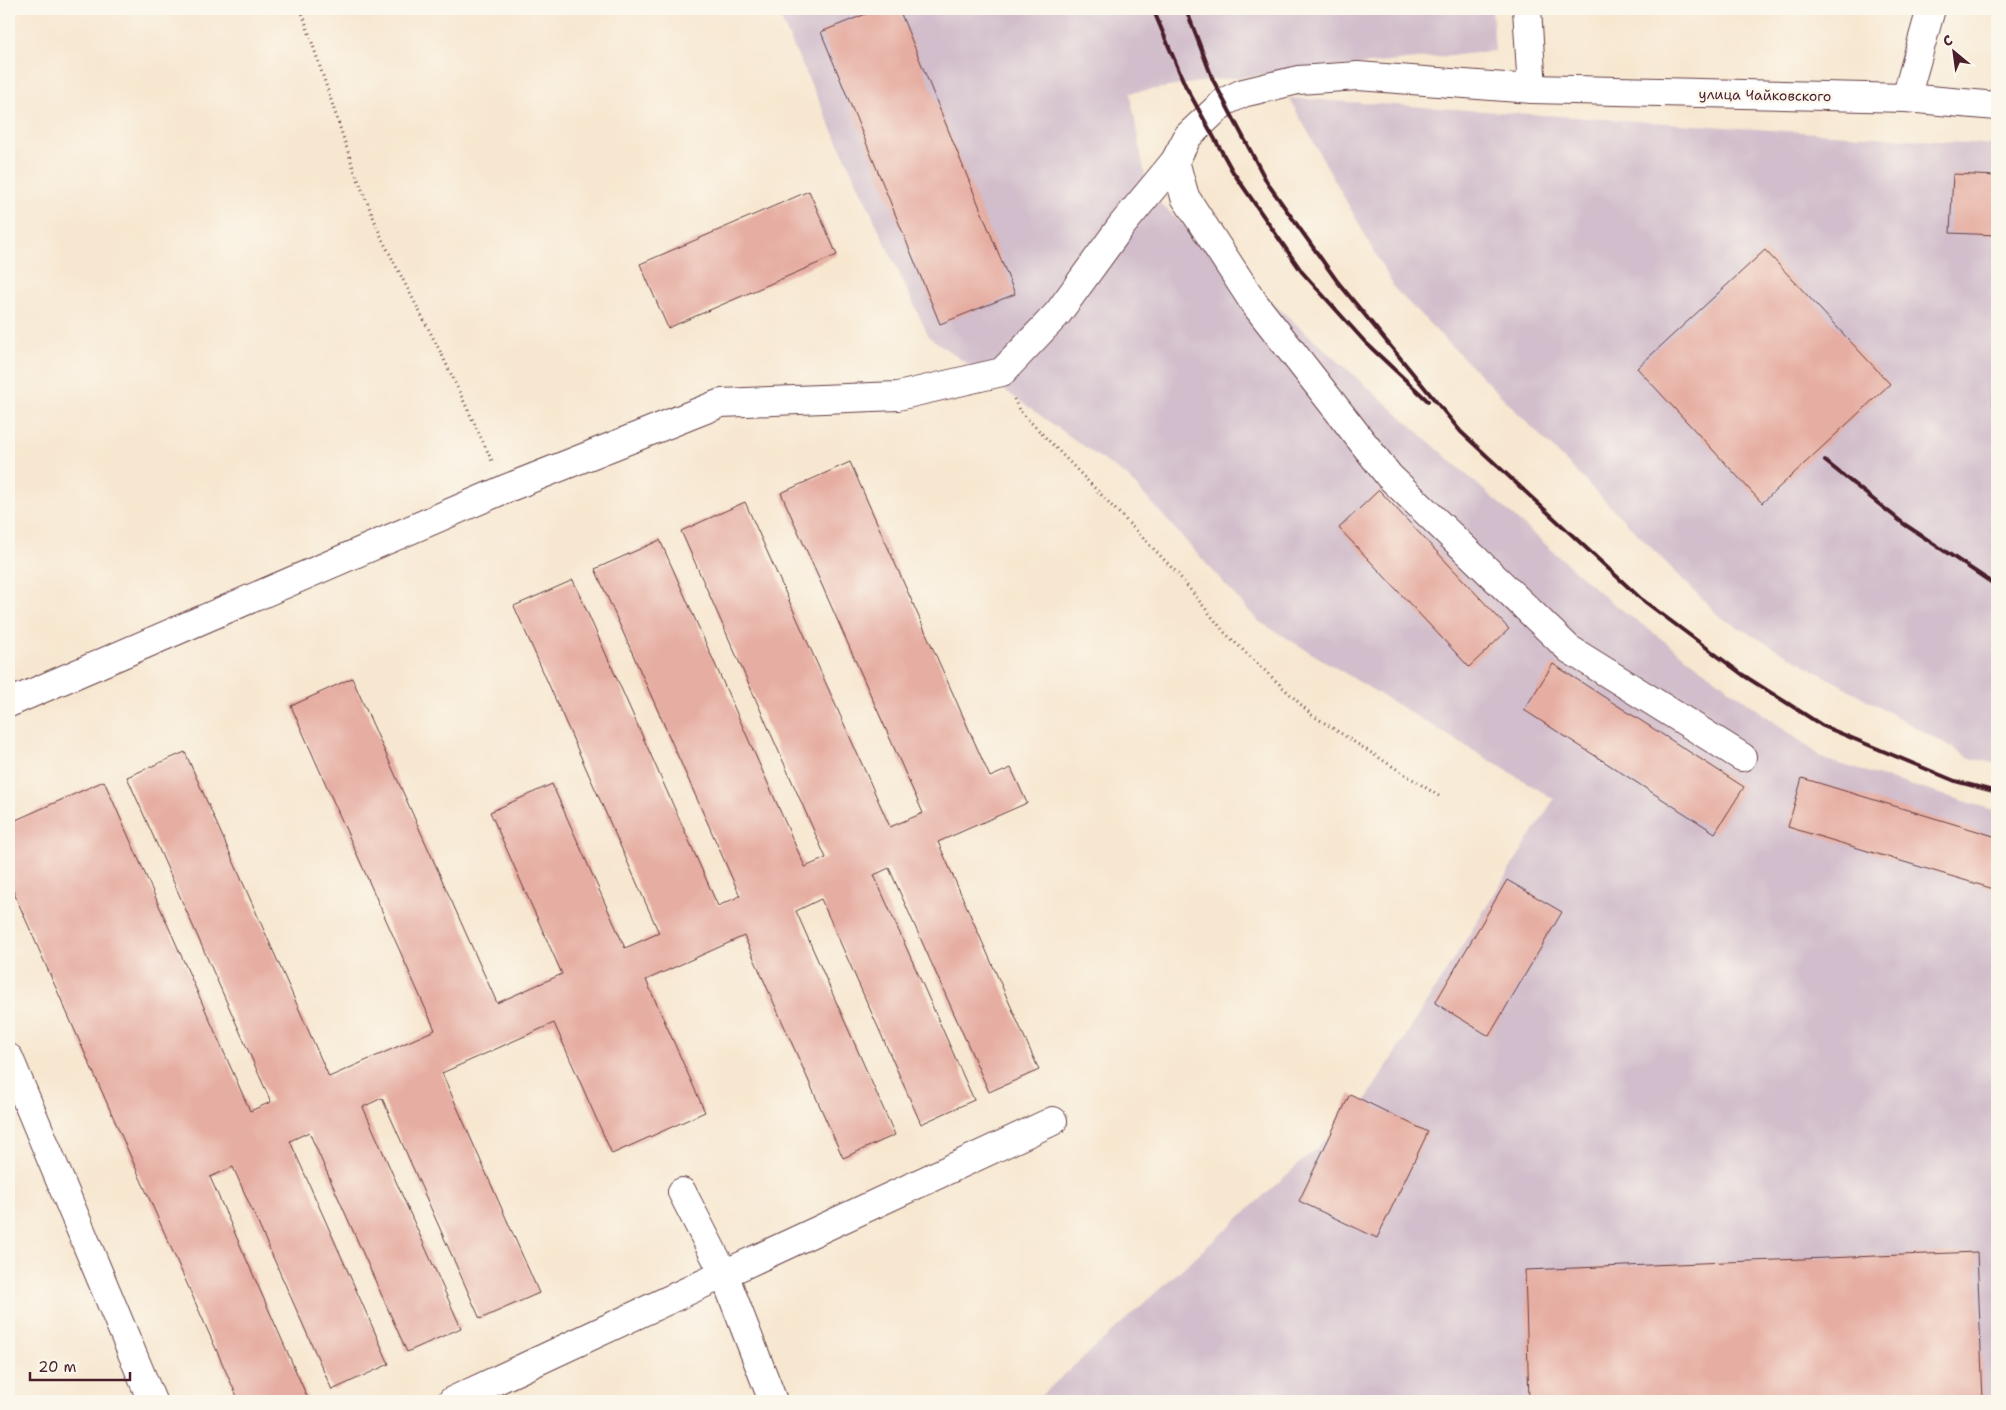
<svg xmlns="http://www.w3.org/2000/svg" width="2006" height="1410" font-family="'Shantell Sans',sans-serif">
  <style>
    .industrial { fill: #d1bdcb }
    .building { fill: #e6ada2 }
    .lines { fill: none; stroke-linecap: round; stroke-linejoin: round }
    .minor-casing { stroke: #643d44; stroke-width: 30 }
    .path { stroke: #643d44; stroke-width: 3; stroke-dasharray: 1 4; stroke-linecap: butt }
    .minor { stroke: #fff; stroke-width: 28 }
    .rail { stroke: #4a1f2b; stroke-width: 4 }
    .labels { text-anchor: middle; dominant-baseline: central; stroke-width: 5; stroke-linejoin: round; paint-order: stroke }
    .street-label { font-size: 14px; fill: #4a1f2b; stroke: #fbf7ec }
  </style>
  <rect width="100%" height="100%" fill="#fbf7ec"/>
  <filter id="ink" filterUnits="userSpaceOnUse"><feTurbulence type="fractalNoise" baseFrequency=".02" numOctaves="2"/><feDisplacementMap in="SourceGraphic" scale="10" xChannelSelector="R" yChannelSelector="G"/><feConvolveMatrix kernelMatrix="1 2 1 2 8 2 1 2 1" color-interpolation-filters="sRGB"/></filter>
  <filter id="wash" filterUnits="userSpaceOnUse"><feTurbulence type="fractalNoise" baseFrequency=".0096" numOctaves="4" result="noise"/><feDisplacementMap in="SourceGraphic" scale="20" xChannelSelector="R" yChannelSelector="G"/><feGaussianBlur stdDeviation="1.12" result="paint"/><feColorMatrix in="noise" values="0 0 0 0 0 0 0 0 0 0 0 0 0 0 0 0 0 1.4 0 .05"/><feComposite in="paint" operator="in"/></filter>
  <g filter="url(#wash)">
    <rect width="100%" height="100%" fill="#f7e7d0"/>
    <g class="industrial">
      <path d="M776,9H1492L1495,51L1213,80L1130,93L1148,193L1606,598L1826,760L1997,811V1401H1035L1360,1109L1554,799L1258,621L1129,478L929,337Z"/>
      <path d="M1289,98L1997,145V764L1970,758L1720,617L1395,289Z"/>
    </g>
    <g id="blocks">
      <g class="building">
        <path d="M878,9H899L1015,294L940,324L821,32Z"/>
        <path d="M1953,174L1997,176V235L1950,233Z"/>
        <path d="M809,191L837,255L668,328L640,264Z"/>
        <path d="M1765,250L1890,384L1762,503L1637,368Z"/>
        <path d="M1996,325H1997V407H1993Z"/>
        <path d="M850,462L990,777L1011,768L1027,803L938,842L1039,1070L989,1092L889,868L874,875L974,1100L921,1124L821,899L796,911L895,1135L843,1158L744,936L646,980L705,1112L612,1154L554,1023L442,1073L539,1293L480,1319L382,1098L363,1107L461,1328L407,1352L309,1132L290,1141L389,1364L332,1390L233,1167L210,1177L309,1401H239L9,882V823L104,781L250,1111L271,1102L127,777L185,752L329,1077L435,1030L291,706L352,678L497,1003L562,974L490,812L552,784L625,948L659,933L514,606L573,580L718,906L740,896L595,569L660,540L805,867L826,858L681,531L745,502L890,827L923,813L781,493Z"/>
        <path d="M1379,490L1509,629L1469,667L1339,528Z"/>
        <path d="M1553,664L1744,787L1715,833L1524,710Z"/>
        <path d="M1802,778L1997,837V890L1788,827Z"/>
        <path d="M1507,880L1562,912L1489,1036L1435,1003Z"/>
        <path d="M1350,1094L1428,1132L1377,1238L1299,1201Z"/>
        <path d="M1977,1252L1983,1401H1529L1525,1270Z"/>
      </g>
    </g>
  </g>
  <g filter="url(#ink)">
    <use href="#blocks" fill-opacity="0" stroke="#643d44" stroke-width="1"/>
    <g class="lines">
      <defs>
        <g id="minor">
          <path d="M1527,9L1532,89"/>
          <path d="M1906,98L1931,9"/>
          <path d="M1175,161L1185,197L1254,303L1389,476L1569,649L1742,757"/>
          <path d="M9,703L505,489L721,403L898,396L1002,372L1058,313L1122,225L1175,161L1188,136L1224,102L1243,93L1298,80L1358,76L1532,89L1906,98L1997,106"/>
          <path d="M9,1058L152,1401"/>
          <path d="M452,1401L724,1274L682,1192"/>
          <path d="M773,1401L724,1274L1053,1121"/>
        </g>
      </defs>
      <use href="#minor" class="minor-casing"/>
      <g class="path">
        <path d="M301,9L353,167L382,239L442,355L492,461"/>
        <path d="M1014,399L1019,410L1177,573L1224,632L1312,715L1442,798"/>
      </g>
      <use href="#minor" class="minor"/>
      <g class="rail">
        <path d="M1153,9L1185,85L1233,172L1302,272L1366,343L1428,401"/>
        <path d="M1186,9L1213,80L1268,184L1337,281L1461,432L1640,598L1743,675L1823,726L1955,781L1997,792"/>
        <path d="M1825,461L1904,524L1997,586"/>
      </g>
    </g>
  </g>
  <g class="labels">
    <g class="street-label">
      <text transform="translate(1765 95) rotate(1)">улица Чайковского</text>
    </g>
  </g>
  <rect width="2006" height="1410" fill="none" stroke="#fbf7ec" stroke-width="30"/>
  <g transform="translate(1954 52) rotate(331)" stroke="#fbf7ec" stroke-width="4" paint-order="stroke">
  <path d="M0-4L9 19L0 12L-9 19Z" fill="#4a1f2b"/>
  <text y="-8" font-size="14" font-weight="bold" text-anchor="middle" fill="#4a1f2b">С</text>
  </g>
  <path d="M30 1372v8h100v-8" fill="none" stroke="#4a1f2b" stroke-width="2.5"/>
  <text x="38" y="1372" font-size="15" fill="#4a1f2b" stroke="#fbf7ec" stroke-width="4" paint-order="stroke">20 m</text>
</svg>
